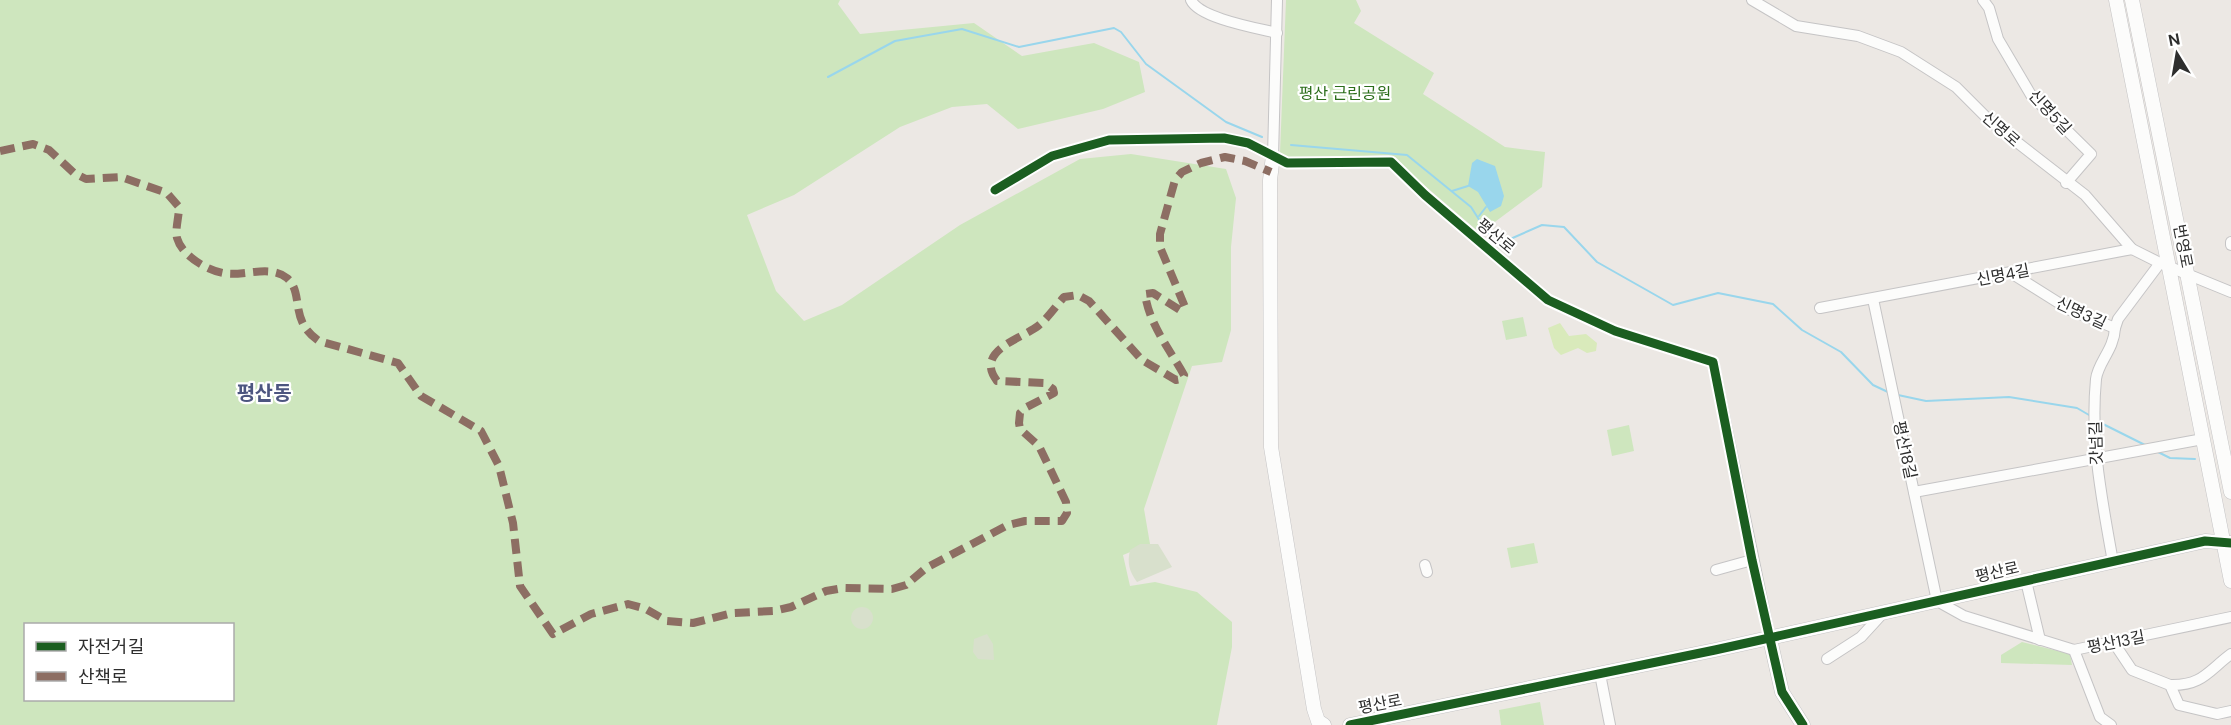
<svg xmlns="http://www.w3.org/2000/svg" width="2231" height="725" font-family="'DM Sans','Noto Sans KR',sans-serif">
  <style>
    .green { fill: #cee6be; fill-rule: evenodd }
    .cemetery { fill: #d8e0cc }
    .pitch { fill: #d9eabb }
    .water { fill: #99d6ec }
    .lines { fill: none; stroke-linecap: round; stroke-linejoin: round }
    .stream { stroke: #99d6ec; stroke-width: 2 }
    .street-casing { stroke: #c5c4c5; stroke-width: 12 }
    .secondary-casing { stroke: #c5c4c5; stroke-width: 15 }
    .street { stroke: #fcfcfb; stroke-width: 10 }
    .secondary { stroke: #fcfcfb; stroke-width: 14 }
    .quiet { stroke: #8d6e63; stroke-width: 8; stroke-dasharray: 15 8; stroke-linecap: butt }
    .cycleway-casing { stroke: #fff; stroke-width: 13 }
    .cycleway { stroke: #1b5e20; stroke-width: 9 }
    .labels { text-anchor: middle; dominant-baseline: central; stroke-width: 4.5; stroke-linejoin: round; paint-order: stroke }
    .park-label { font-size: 16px; fill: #2c6e1b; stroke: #fff }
    .street-label { font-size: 16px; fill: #2e2e2e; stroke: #fff }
    .quarter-label { font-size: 20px; font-weight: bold; fill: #4d5680; stroke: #fff }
  </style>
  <rect width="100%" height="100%" fill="#ece8e4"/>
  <g class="green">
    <path d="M0,0H840L838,4L860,34L974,23L1022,56L1094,43L1139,62L1145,92L1103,109L1018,129L987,104L952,107L900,127L794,195L747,215L776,291L804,321L842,305L960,225L1080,159L1131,154L1226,169L1236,198L1231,247V330L1222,362L1192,366L1144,509L1150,544L1123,555L1130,586L1155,582L1197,592L1232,622V647L1217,725H0ZM26,624H232V700H26Z"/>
    <path d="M1286,0H1356L1361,11L1354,23L1434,73L1423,94L1505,147L1545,152L1542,187L1480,233L1389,155L1288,159L1280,153Z"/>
    <path d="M1523,317L1527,336L1506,340L1502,321Z"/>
    <path d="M1629,425L1634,451L1612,456L1607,430Z"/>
    <path d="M1534,543L1538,563L1511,568L1507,548Z"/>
    <path d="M2022,642L2070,654L2072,665L2001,663V655Z"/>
    <path d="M1540,702L1544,725H1501L1499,710Z"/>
  </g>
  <g class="cemetery">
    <path d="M1140,544H1158L1172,567L1137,582C1129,571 1127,563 1130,550Z"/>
    <circle cx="862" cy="618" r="11"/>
    <path d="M987,634L993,644L994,660L978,659L973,652L974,639Z"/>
  </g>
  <path class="pitch" d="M1560,323L1569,336L1586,334L1597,343L1596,351L1587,353L1578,348L1561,355L1554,348L1548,328Z"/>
  <path class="water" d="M1477,159L1495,166L1504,196L1501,206L1490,212L1478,192L1468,186L1472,163Z"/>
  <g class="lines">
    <g class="stream">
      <path d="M828,77L895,41L962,29L1019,47L1114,28L1121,32L1146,64L1226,122L1262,137"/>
      <path d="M1291,145L1407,155L1471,207L1487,232L1498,239L1508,240L1542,225L1564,227L1597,262L1673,305L1718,293L1773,304L1802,330L1841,352L1873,385L1890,393"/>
      <path d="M1452,191L1468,186"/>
      <path d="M1479,216L1486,207"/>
      <path d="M1898,395L1926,401L2009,397L2077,408L2089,415"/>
      <path d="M2099,422L2145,445"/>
      <path d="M2158,452L2170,458L2195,459"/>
    </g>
    <defs>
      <g id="street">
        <path d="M1191,0C1199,18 1256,28 1277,33"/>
        <path d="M1752,0L1796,26L1858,36L1901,52L1956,87L1991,122L2085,195L2132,249L2160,263L2231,292"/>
        <path d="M1983,0L1989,8L1998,39L2031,95L2091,154L2066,183"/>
        <path d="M1273,156L1277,0"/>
        <path d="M995,190L1052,156L1109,140L1224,138L1248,143L1287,163L1391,162L1425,195L1548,300L1615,331L1713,362L1770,639"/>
        <path d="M2231,242V245"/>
        <path d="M2011,273L2070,310L2115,328L2118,319L2160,263"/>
        <path d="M1873,299L1937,601L1964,616L2074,650L2231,617"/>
        <path d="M1820,308L2132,249"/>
        <path d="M1914,492L2203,439"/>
        <path d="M2113,562C2102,500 2090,442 2096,379C2098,362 2114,350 2115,328"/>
        <path d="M1425,565L1427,572"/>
        <path d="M1716,570L1752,560"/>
        <path d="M2026,581L2040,640"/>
        <path d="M2114,643L2132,670L2170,685L2179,705L2217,714L2231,711"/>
        <path d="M2074,650L2100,717L2111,725"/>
        <path d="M1827,659L1861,637L1883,613"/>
        <path d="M1600,674L1610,725"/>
        <path d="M2170,685C2202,686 2208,671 2231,654"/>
      </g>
      <g id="secondary">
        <path d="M2116,0L2231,581"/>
        <path d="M2132,0L2231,492"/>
        <path d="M1273,156L1270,180L1271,447L1314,709L1318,721L1324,725"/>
        <path d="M1770,639L1782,692L1803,725"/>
        <path d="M1350,725L1715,650L2205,541L2231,543"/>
      </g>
    </defs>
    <use href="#street" class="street-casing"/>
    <use href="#secondary" class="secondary-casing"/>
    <use href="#street" class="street"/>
    <use href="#secondary" class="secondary"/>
    <path class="quiet" d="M0,151L33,144L49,150L74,173L86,179L121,177L167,193L179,207C179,217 175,229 177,238C182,256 207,270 223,273C243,277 270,264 287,278C305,294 288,320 319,341L398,363L421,396L481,431L499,466L513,523L520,586L553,634L591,614L628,604L646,609L667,621L693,623L733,613L774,611L791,607L826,591L843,588L892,589L906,585L926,568L1008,525L1025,521H1062L1067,513L1066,502L1039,446L1020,429L1019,423L1020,413L1025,408L1054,393L1053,389L1045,383L997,381C974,351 1021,339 1038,326C1048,318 1056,306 1064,297L1078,295L1089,301L1142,360L1176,380L1182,379L1184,375C1170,350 1149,324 1145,294L1153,293L1180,310L1185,307L1160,247V234L1175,180L1182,172L1201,163L1225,157L1245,161L1271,172"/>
    <defs>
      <g id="cycleway">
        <path d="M995,190L1052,156L1109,140L1224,138L1248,143L1287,163L1391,162L1425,195L1548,300L1615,331L1713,362L1752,560L1782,692L1803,725"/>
        <path d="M1350,725L1715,650L2205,541L2231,543"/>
      </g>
    </defs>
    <use href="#cycleway" class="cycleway-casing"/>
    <use href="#cycleway" class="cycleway"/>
  </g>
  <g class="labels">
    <g class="park-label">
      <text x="1345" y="93">평산 근린공원</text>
    </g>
    <g class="street-label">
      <text transform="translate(2050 112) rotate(47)">신명5길</text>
      <text transform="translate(2001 129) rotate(41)">신명로</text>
      <text transform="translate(1496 236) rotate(40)">평산로</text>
      <text transform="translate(2183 246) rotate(79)">번영로</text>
      <text transform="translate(2003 275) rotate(-11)">신명4길</text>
      <text transform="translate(2081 313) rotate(25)">신명3길</text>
      <text transform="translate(2096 443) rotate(-91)">갓넘길</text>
      <text transform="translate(1905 450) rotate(78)">평산18길</text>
      <text transform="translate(1997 572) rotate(-13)">평산로</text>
      <text transform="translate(2116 642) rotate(-11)">평산13길</text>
      <text transform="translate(1380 704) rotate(-11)">평산로</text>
    </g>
    <g class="quarter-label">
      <text x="264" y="393">평산동</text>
    </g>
  </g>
  <rect x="24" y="623" width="210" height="78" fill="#ffffff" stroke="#ababab" stroke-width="1.5"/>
  <rect x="36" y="642" width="30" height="9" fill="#1b5e20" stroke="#ababab" stroke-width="1.5"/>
  <text x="78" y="653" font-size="18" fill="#2e2e2e">자전거길</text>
  <rect x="36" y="672" width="30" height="9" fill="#8d6e63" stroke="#ababab" stroke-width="1.5"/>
  <text x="78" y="683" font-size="18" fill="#2e2e2e">산책로</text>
  <g transform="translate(2177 54) rotate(349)" stroke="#ffffff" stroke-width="4.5" paint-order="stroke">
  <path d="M0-4.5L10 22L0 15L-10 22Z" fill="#2e2e2e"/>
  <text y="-9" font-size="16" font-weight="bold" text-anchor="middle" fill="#2e2e2e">N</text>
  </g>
</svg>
